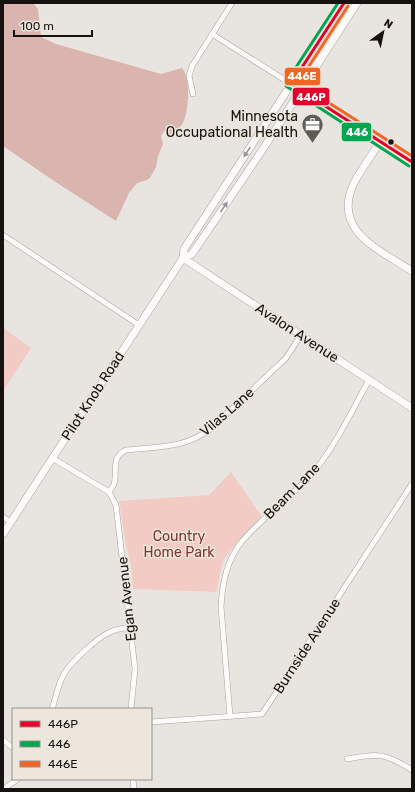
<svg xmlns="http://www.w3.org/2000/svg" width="415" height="792" font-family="Rubik,sans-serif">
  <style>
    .green { fill: #f2cbc5 }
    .forest { fill: #dab4af }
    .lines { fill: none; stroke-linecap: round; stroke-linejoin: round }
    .street-casing { stroke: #a5a4a0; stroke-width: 6 }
    .secondary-casing { stroke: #a5a4a0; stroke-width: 8 }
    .street { stroke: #fcfbfa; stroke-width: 5 }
    .secondary { stroke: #fcfbfa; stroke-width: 7 }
    .bus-1-casing { stroke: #ece6dc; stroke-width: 6 }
    .bus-2-casing { stroke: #ece6dc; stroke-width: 6 }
    .bus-3-casing { stroke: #ece6dc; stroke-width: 6 }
    .bus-1 { stroke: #e4002b; stroke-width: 3 }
    .bus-2 { stroke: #00a651; stroke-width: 3 }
    .bus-3 { stroke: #f26522; stroke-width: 3 }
    .oneway { fill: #949290 }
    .bus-dot { fill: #15120f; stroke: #ece6dc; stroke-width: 1.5 }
    .labels { text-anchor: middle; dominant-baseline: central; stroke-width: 3; stroke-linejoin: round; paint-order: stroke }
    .poi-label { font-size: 14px; fill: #15120f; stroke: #ece6dc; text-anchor: end }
    .street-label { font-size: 14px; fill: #15120f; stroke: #ece6dc }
    .park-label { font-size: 14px; fill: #853431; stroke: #ece6dc }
    .line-badge { stroke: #ece6dc; stroke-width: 1.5 }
    .badge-label { font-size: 11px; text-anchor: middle; font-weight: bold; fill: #fff }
  </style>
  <rect width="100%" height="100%" fill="#e8e5e0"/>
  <g class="green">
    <path d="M3,328L31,348L3,391Z"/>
    <path d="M231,472L262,517L236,544L223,560L216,592L133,589L131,565L126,545L119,501L209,495Z"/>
  </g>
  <path class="forest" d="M3,3H33L38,9L41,37L56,44L161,74L182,68C191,79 189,111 183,123C180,128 175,131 172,135L164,131L161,136L163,144L158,156L156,167L150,178L147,180L137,183L129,193L116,221L54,181L3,146Z"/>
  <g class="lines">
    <defs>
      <g id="street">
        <path d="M212,34L291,84"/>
        <path d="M193,94L189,76L192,66L232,3"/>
        <path d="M3,235L139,325"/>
        <path d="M52,458L109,492"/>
        <path d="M109,492C111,489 113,487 114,484C118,470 110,458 126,450C160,446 184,449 212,428L286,358L301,335"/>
        <path d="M109,492L116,505L135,669L131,709"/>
        <path d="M3,517L11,522"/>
        <path d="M52,709C56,697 58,684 64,674C71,662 98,637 110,632C116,629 124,628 131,627"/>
        <path d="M230,716L221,607C222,585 226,562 240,544C247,534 257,526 265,518C283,502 301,487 316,469C336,444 353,409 369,380"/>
        <path d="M151,722L262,714L412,484"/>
        <path d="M3,740L13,748"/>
        <path d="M347,759C378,753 385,753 412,770"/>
        <path d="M133,779L134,789"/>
        <path d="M3,789L18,779"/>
      </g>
      <g id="secondary">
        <path d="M291,84L412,162"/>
        <path d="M380,142C372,155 361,169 354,183C331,231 380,250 412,271"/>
        <path d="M183,258L192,254L261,152L357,3"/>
        <path d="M183,258L412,408"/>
        <path d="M3,534L183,258L184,249L344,3"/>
      </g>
    </defs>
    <use href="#street" class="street-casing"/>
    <use href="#secondary" class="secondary-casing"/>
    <use href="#street" class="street"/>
    <use href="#secondary" class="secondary"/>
    <defs>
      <path id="bus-1" d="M344,3L291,84L412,162"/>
      <path id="bus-2" d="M338,3L287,81L286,86L409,166"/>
      <path id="bus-3" d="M348,6L298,83L412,156"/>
    </defs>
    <use href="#bus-1" class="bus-1-casing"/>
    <use href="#bus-2" class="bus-2-casing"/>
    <use href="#bus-3" class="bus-3-casing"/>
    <use href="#bus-1" class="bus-1"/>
    <use href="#bus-2" class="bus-2"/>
    <use href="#bus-3" class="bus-3"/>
  </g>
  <defs><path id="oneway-solid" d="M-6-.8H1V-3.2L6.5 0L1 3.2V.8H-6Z"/></defs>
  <g class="oneway">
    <use href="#oneway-solid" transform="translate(247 152) rotate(123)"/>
    <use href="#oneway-solid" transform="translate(224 207) rotate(-56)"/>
  </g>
  <defs>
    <symbol id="office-pin" viewBox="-11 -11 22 30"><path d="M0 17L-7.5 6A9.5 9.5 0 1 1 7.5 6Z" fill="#5f5c58" stroke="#ece6dc"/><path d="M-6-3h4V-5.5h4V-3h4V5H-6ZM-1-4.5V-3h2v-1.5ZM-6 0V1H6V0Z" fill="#fff"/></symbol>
  </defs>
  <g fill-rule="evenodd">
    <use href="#office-pin" x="300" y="112" width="25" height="34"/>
  </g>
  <circle class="bus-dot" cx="391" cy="142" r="3.5"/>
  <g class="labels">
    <g class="poi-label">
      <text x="298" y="116">Minnesota<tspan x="298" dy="16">Occupational Health</tspan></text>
    </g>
    <g class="street-label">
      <text transform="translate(297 333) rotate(33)">Avalon Avenue</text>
      <text transform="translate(93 396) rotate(-57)">Pilot Knob Road</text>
      <text transform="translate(227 412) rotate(-41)">Vilas Lane</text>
      <text transform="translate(292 491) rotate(-45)">Beam Lane</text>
      <text transform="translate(127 599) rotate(-96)">Egan Avenue</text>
      <text transform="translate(307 646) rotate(-57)">Burnside Avenue</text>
    </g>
    <g class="park-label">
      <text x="179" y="536">Country<tspan x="179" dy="16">Home Park</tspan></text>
    </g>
  </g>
  <g class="line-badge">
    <rect x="284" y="67" width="37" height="19" rx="4" fill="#f26522"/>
    <rect x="292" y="87" width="38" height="19" rx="4" fill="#e4002b"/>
    <rect x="341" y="122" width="31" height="20" rx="4" fill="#00a651"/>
  </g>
  <g class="badge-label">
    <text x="302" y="80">446E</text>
    <text x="311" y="101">446P</text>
    <text x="357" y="136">446</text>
  </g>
  <rect width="415" height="792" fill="none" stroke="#15120f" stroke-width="8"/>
  <rect x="12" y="708" width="140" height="72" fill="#ece6dc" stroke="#96918a"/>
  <rect x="20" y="721" width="20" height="6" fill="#e4002b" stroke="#96918a"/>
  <text x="48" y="728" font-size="12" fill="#15120f">446P</text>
  <rect x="20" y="741" width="20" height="6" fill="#00a651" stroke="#96918a"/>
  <text x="48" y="748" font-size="12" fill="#15120f">446</text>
  <rect x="20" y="761" width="20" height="6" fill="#f26522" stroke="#96918a"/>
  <text x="48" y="768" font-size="12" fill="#15120f">446E</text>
  <g transform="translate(383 32) rotate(33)" stroke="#ece6dc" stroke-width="3" paint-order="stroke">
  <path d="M0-3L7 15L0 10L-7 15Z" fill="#15120f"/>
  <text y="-6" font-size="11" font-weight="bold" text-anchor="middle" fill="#15120f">N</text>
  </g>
  <path d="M14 30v6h78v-6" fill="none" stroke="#15120f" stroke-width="2"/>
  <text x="20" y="30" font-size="12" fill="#15120f" stroke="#ece6dc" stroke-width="3" paint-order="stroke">100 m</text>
</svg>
